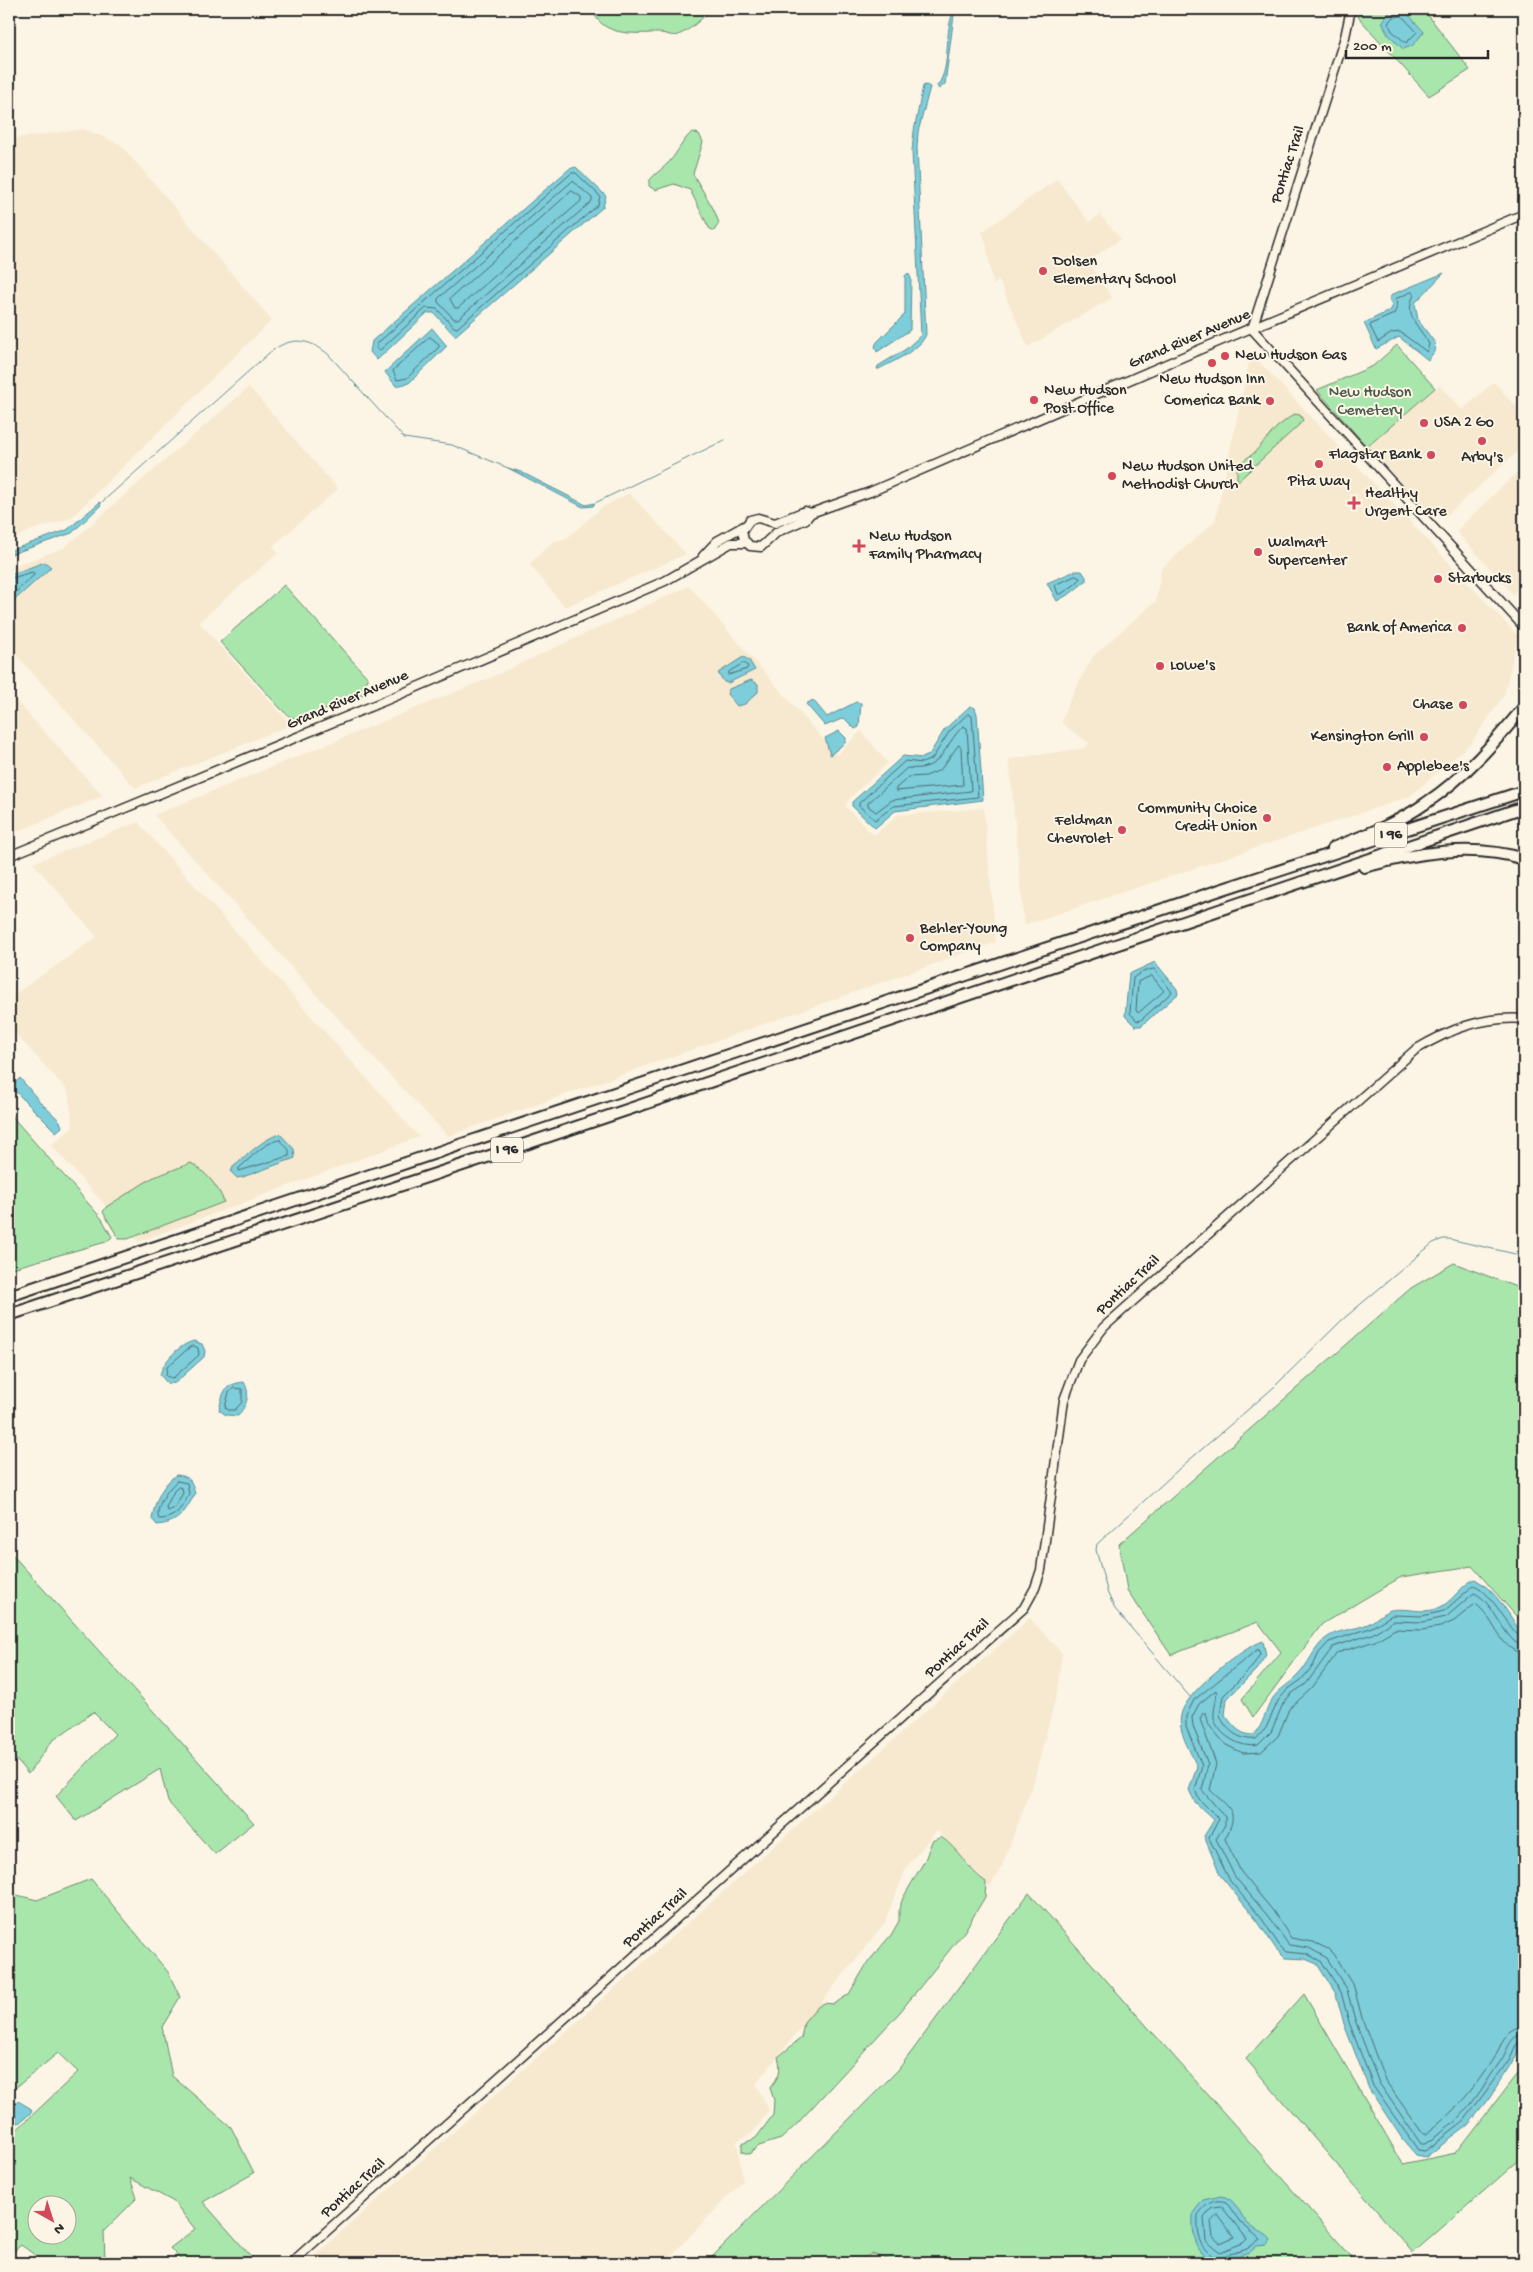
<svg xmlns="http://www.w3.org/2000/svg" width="1533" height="2272" font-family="'Gochi Hand',sans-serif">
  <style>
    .built { fill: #f7e9cf }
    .green { fill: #a9e6ac; stroke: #6a886c; fill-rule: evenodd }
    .water { fill: #7dcdda; stroke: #5c8c94 }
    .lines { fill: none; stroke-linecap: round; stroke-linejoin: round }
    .shore { stroke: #4c6c71; stroke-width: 1 }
    .stream { stroke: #5c8c94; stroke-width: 1 }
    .secondary-casing { stroke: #2b2b2b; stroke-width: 11 }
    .highway-casing { stroke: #2b2b2b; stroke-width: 14 }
    .secondary { stroke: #fcf5e5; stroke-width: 8 }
    .highway { stroke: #fcf5e5; stroke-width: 10 }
    .poi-dot { fill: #d1495b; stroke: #fcf5e5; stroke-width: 2 }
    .labels { text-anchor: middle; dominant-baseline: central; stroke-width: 4; stroke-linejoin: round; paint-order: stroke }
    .shield { fill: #fcf5e5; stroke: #6a6863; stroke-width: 1 }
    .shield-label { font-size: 15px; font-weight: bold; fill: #2b2b2b }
    .street-label { font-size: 16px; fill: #2b2b2b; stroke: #fcf5e5 }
    .poi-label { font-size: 16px; fill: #2b2b2b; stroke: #fcf5e5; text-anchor: start }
    .park-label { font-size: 16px; fill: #4a5a4b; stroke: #fcf5e5 }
  </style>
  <rect width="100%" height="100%" fill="#fcf5e5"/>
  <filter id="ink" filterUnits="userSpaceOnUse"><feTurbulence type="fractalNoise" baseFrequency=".02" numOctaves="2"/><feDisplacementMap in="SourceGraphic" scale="10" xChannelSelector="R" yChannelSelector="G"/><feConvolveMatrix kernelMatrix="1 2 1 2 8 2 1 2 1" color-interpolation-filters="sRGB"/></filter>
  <g filter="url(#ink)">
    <g class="built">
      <path d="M84,129L120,144L272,320L71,518L32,530L9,541V139Z"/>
      <path d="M1057,179L1089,222L1100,215L1121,239L1088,261L1112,298L1028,347L999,281L993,285L986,243L982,232Z"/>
      <path d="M1251,353L1518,636L1504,696L1471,743L1409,797L1024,925L1009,759L1085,748L1089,743L1061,723L1069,701L1093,656L1156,601L1161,569L1215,521Z"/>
      <path d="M1494,382L1524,416V446L1446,516H1433L1367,447L1439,385L1462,410Z"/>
      <path d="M249,387L338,489L273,546L278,553L199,622L291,725L135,788L9,647V568L64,548Z"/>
      <path d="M1518,471L1524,478V585L1513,594L1456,531Z"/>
      <path d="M629,493L686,554L565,607L529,564L552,542L567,538L601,508Z"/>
      <path d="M689,586L837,755L861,731L888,763L850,798L845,806L874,835L898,815L984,808L996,942L448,1136L379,1064L154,815L487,679Z"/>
      <path d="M9,693L103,796L9,835Z"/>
      <path d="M138,822L419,1137L138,1242L51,1145L73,1127L68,1091L9,1027V998L97,937L33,863Z"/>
      <path d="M1030,1618L1062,1653L1057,1693L1033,1784L1002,1866L990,1887L937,1830L907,1866L884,1924L756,2084L769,2110L753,2133L737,2141L743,2181L664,2263H306Z"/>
    </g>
    <g class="green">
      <path d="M592,9H614L616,12L629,15L641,9H712C702,18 691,30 678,35C672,37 666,33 659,33C635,33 602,38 592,9Z"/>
      <path d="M1361,9H1416L1428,15L1470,70L1429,96L1358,17Z"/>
      <path d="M692,132L699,134L703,142L693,174L714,210L719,223L714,231L709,228L690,190L674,184L655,190L649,186V181C655,173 663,169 670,161C678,152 682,141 692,132Z"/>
      <path d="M1397,345L1435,388L1367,447L1317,390L1373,366Z"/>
      <path d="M1294,414L1300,415L1303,420L1299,425L1237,482V467L1240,463L1254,453L1277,427Z"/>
      <path d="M284,585L368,678V680L364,683L367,692L364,694L301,720L290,717L281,709L220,642Z"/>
      <path d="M9,1113L102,1219L112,1237L106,1242L9,1269Z"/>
      <path d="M191,1163C205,1171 219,1187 224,1202L128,1239H119L103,1212L106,1207L152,1178Z"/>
      <path d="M1454,1263L1524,1290V1625L1472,1566L1401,1577L1322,1624L1253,1717L1242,1699L1281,1652L1258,1622L1171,1655L1127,1590L1119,1544L1411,1288Z"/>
      <path d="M9,1551L254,1823L215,1854L168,1802L160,1769L76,1821L56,1796L115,1734L93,1712L52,1741L28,1774L9,1751Z"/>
      <path d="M941,1837C959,1849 968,1870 986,1882L985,1897L964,1932L900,2012L796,2125L781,2139L759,2146L749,2154L742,2152V2144L756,2138L773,2115L774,2100L770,2088C779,2077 782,2070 778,2057L801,2038L804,2022L815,2009L824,2003L834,2004L849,1994L868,1962L891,1935L899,1921V1909L903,1898L925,1860L932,1841Z"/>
      <path d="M91,1879L168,1972L180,1997L162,2027L172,2076L231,2127L254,2173L203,2202L257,2263H184L170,2248L195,2229L174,2202L130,2178L137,2198L104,2231L105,2263H46L21,2245L9,2256V2137L78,2072L58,2053L9,2093V1893L37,1900ZM38,2204H68V2234H38Z"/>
      <path d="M1029,1893L1357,2263H898L872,2254L853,2263H706L898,2070Z"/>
      <path d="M1304,1994L1403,2164L1456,2153L1524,2065V2156L1413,2253L1246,2059Z"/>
    </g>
    <g class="water">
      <path d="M955,9H958L954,15L945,84L939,89L937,86C953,66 942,32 955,9Z"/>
      <path d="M1405,11L1424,32L1412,46L1403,49L1388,34L1382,22L1389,13Z"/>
      <path d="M926,85L930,87L918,132L917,148L926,334C922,349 892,362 879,369H877L878,366L906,349L921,335L912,151L914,131L923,86Z"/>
      <path d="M576,167L606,196L603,207L455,336L434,313H427L377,360L370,352L372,341L569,169Z"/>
      <path d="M908,273L911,278L910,330L877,352L875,346L877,342L905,314V276Z"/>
      <path d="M1444,273L1415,303L1418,320L1435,343L1434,352L1428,360L1399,337L1376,349L1364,323L1391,310L1392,306L1389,298L1393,294Z"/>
      <path d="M432,328L447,346L409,383L396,386L385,372Z"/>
      <path d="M508,468L521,472L586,505L595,503L593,506L583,507Z"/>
      <path d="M100,502L101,505L72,533L9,555V551L67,530Z"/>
      <path d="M45,562L51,567L48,570L9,605V575Z"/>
      <path d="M1075,571H1082L1086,577V581L1071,593L1057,601L1047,583Z"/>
      <path d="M743,657L749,660L755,670L728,683L724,682L718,673Z"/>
      <path d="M751,680L758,684V692L745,704L737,706L727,694L729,689Z"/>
      <path d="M813,700L827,717L856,702L861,703L859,727L855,729L844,718L825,726L806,704Z"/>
      <path d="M970,706L975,708L977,714L983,800L895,811L875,828L852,806V802L903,756L922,758L929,755L945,729Z"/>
      <path d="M839,731L846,738V742L830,755L825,738Z"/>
      <path d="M1155,962L1177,989L1178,994L1141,1026H1135L1125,1016L1129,974Z"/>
      <path d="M20,1078L40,1102L60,1121L62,1127L56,1132L11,1087Z"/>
      <path d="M280,1134L294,1149L295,1158L243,1177L237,1178L231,1172L233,1167C248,1155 262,1139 280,1134Z"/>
      <path d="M194,1341L202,1344L205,1351L204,1357L175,1383L168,1384L160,1375C163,1361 180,1344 194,1341Z"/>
      <path d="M244,1382C251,1395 247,1404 238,1416L226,1415L219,1410C223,1392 224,1384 244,1382Z"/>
      <path d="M176,1475C190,1476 192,1481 195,1494C185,1512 179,1523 157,1525L152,1519C155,1501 161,1486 176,1475Z"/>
      <path d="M1475,1579C1497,1591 1511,1617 1524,1638V2043L1489,2099L1468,2125L1426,2157L1416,2155L1403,2140L1369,2089L1344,2024L1336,1994L1317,1964L1305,1959L1285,1958L1276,1949L1258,1922L1220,1875L1204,1836L1214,1820L1195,1802L1189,1790L1197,1767C1191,1752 1177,1731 1181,1715C1185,1692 1242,1648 1263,1641L1266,1655L1256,1670L1227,1699L1225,1715C1234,1726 1239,1735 1254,1735C1264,1724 1265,1710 1273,1698C1280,1688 1290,1684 1298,1675C1309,1664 1313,1649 1325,1639C1337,1629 1355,1630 1368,1624C1376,1620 1382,1612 1391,1610C1406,1607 1421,1614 1436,1609C1453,1603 1460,1585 1475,1579Z"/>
      <path d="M18,2101L30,2108L32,2112L19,2123H9V2104Z"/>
      <path d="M1221,2196C1236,2198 1239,2214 1248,2224C1255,2231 1266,2232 1271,2240L1267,2245L1257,2246L1249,2253L1218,2263C1195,2256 1192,2236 1193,2213L1203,2200Z"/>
    </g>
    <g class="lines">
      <g class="shore">
        <path d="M1402,16L1417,32L1406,43L1392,31L1388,23L1392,18Z"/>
        <path d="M572,173H576L600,196L598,205L457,328L454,327L437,309L426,308L380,350H377V344Z"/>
        <path d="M573,181L592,198V201L458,319H454L438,302V299Z"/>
        <path d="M572,191L581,197V201L458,308H455L450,299Z"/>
        <path d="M1412,292L1414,295C1403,316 1420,327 1429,344L1427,352L1400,332L1392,333L1378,342L1370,326L1371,324L1394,314L1397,307L1396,299Z"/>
        <path d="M430,337L439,344V347L407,378L397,380L393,371Z"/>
        <path d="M1076,576L1080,578L1077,583L1061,594H1058L1055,585Z"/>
        <path d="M9,579L32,572L35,574L9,598"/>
        <path d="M744,663L748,666L747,669L728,675L729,672Z"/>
        <path d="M968,714L972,716L978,797L894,806L875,820L859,806V803L905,761L922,763L932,759L949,732Z"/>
        <path d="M963,726L967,728L971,791L892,800L876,812L868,806V803L907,768C943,772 942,747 963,726Z"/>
        <path d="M959,745L961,748L963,785L896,791V788L909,777L926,776L940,770Z"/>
        <path d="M1154,969L1172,992L1141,1020L1137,1021L1130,1013L1133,978L1140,973Z"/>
        <path d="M1152,976L1164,991L1138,1013L1136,1010L1138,982Z"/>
        <path d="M280,1140L289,1150V1156L239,1171V1168C250,1159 265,1141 280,1140Z"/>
        <path d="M194,1346L198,1348L199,1355L173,1378L166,1376L167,1367L190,1347Z"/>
        <path d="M234,1388L242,1389V1402L235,1410H228L225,1407L229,1393Z"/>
        <path d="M177,1481L187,1483L189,1494C182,1507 176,1519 159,1519C154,1508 168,1488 177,1481Z"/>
        <path d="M179,1487L182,1488L183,1493L174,1508L167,1511L166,1507L174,1491Z"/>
        <path d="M1524,1639C1513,1638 1493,1592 1474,1585L1444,1611L1422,1616L1392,1615L1370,1628L1329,1642L1319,1653L1313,1666L1301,1680L1287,1690L1278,1701L1266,1728L1256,1739C1240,1741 1225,1730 1220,1715L1223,1696L1252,1667L1260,1654L1258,1649L1194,1700L1186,1716V1727L1202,1766L1195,1790L1199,1799L1219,1819L1209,1838L1230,1881L1262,1919L1279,1945L1286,1952L1307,1954L1322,1962L1341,1992L1349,2022L1373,2086L1418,2150L1425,2151L1464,2121L1509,2060L1516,2045L1524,2040"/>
        <path d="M1524,1646C1505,1645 1494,1600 1474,1593L1446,1617L1423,1622L1393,1621L1372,1634L1333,1647L1306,1684L1291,1694L1283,1704L1271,1732L1258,1745C1241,1749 1218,1735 1214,1718C1213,1709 1218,1698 1216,1690L1199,1704L1192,1717L1193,1726L1208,1765L1202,1790L1225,1817V1825L1216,1839L1235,1877L1267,1915L1289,1945L1309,1948L1327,1958L1347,1990L1355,2020L1379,2083L1421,2144H1425C1436,2136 1449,2128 1459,2118C1475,2102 1487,2080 1500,2062C1508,2051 1509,2035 1524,2034"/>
        <path d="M1524,1653C1499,1652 1494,1615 1475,1604L1454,1621L1440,1627L1422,1630L1395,1629L1375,1641L1337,1653L1312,1688L1289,1709L1278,1736L1261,1752L1243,1753L1226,1745L1209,1725L1206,1713H1203L1200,1719L1216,1764L1210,1790C1230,1809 1240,1810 1225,1839L1241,1872L1273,1911L1291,1938L1313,1942L1328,1949L1333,1954L1354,1987L1362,2018L1385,2080L1423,2134H1426C1456,2111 1476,2087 1496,2054C1500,2048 1502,2040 1507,2034C1512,2029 1517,2027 1524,2026"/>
        <path d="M1222,2207L1247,2239L1243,2243L1220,2252L1206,2241L1204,2218L1211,2209Z"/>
        <path d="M1218,2215L1234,2237L1220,2243L1213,2237L1211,2222Z"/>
        <path d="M1217,2263L1214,2256C1199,2246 1197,2233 1198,2215C1205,2205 1213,2198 1226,2202L1240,2222L1260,2239L1247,2249L1227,2255L1222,2263"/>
      </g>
      <g class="stream">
        <path d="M101,503L269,353C289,337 307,337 328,354L404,438L452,445L508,468"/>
        <path d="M595,503L725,440"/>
        <path d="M1190,1697L1115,1609L1108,1594L1096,1550L1097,1544L1180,1468L1273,1388L1342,1320L1433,1243L1443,1239H1449L1524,1256"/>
      </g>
      <defs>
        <g id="secondary">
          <path d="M1252,329L1524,627"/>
          <path d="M1252,329L1345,37L1351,9"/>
          <path d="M811,513L805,511L775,523L758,518L750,520L742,531L744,540L750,546L761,547L777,532L806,519L811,513L870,492L1201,349L1524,214"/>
          <path d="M703,556L717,541L744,526"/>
          <path d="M9,856L389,699L665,581L731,543H747"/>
          <path d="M291,2263L1024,1608L1035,1588L1041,1570L1064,1400L1079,1360L1104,1327L1415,1050C1450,1029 1483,1016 1524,1019"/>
        </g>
        <g id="highway">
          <path d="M1333,848C1365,835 1398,823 1426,803C1465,777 1495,742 1524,707"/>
          <path d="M1364,867C1415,853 1472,843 1524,859"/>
          <path d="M9,1296L1220,890L1524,791"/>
          <path d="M9,1315L511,1149L1524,807"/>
        </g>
      </defs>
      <use href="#secondary" class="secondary-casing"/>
      <use href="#highway" class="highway-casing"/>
      <use href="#secondary" class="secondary"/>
      <use href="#highway" class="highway"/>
    </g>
  </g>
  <g class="poi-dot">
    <circle cx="1043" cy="271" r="5"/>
    <circle cx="1225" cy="356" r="5"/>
    <circle cx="1212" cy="363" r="5"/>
    <circle cx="1034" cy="400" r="5"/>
    <circle cx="1270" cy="401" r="5"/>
    <circle cx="1424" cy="423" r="5"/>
    <circle cx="1482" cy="441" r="5"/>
    <circle cx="1431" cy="455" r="5"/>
    <circle cx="1319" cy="464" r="5"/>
    <circle cx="1112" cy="476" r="5"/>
    <path d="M1351.5 495.5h5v5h5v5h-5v5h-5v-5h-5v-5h5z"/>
    <path d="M856.5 538.5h5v5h5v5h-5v5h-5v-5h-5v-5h5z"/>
    <circle cx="1258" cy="552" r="5"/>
    <circle cx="1438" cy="579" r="5"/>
    <circle cx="1462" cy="628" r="5"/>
    <circle cx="1160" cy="666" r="5"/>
    <circle cx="1463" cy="705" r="5"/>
    <circle cx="1424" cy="737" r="5"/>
    <circle cx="1387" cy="767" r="5"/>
    <circle cx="1267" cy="818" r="5"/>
    <circle cx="1122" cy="830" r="5"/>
    <circle cx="910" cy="938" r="5"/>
  </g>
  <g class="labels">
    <g class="shield">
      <rect x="1375" y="822.5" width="32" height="25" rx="4"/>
      <rect x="491" y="1137.5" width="32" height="25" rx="4"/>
    </g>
    <g class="shield-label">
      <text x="1391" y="835">I 96</text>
      <text x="507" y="1150">I 96</text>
    </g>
    <g class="street-label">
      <text transform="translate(1289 165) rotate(-72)">Pontiac Trail</text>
      <text transform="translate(1190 340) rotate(-23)">Grand River Avenue</text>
      <text transform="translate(348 701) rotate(-23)">Grand River Avenue</text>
      <text transform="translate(1129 1286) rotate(-43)">Pontiac Trail</text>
      <text transform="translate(958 1649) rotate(-42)">Pontiac Trail</text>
      <text transform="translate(656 1919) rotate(-42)">Pontiac Trail</text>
      <text transform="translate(354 2189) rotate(-42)">Pontiac Trail</text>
    </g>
    <g class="poi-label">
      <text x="1053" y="262">Dolsen<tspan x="1053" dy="18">Elementary School</tspan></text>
      <text x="1235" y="356">New Hudson Gas</text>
      <text x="1212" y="380" text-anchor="middle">New Hudson Inn</text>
      <text x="1044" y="391">New Hudson<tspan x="1044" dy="18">Post Office</tspan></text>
      <text x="1260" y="401" text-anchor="end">Comerica Bank</text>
      <text x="1434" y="423">USA 2 Go</text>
      <text x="1421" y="455" text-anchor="end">Flagstar Bank</text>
      <text x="1482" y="458" text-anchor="middle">Arby's</text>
      <text x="1122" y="467">New Hudson United<tspan x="1122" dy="18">Methodist Church</tspan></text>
      <text x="1319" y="482" text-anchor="middle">Pita Way</text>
      <text x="1365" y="494">Healthy<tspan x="1365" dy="18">Urgent Care</tspan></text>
      <text x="869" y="537">New Hudson<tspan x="869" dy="18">Family Pharmacy</tspan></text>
      <text x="1268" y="543">Walmart<tspan x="1268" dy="18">Supercenter</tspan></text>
      <text x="1448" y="579">Starbucks</text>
      <text x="1452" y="628" text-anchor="end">Bank of America</text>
      <text x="1170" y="666">Lowe's</text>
      <text x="1453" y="705" text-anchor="end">Chase</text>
      <text x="1414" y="737" text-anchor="end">Kensington Grill</text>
      <text x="1397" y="767">Applebee's</text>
      <text x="1257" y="809" text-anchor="end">Community Choice<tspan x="1257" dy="18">Credit Union</tspan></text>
      <text x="1112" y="821" text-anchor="end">Feldman<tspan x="1112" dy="18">Chevrolet</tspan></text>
      <text x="920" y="929">Behler-Young<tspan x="920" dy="18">Company</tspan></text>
    </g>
    <g class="park-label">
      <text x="1370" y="393">New Hudson<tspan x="1370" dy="18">Cemetery</tspan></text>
    </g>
  </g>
  <rect width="1533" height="2272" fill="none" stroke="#fcf5e5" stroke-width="30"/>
  <rect x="15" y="15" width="1503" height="2242" fill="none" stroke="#2b2b2b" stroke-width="2" filter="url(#ink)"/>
  <g transform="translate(52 2220) rotate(141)"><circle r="24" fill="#fcf5e5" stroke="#a8a49b"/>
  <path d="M0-4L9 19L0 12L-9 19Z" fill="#d1495b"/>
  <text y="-8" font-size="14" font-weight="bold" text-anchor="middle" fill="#2b2b2b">N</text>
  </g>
  <path d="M1346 50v8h142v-8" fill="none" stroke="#2b2b2b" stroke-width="2.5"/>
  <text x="1353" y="50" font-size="15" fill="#2b2b2b" stroke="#fcf5e5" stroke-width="4" paint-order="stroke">200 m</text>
</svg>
